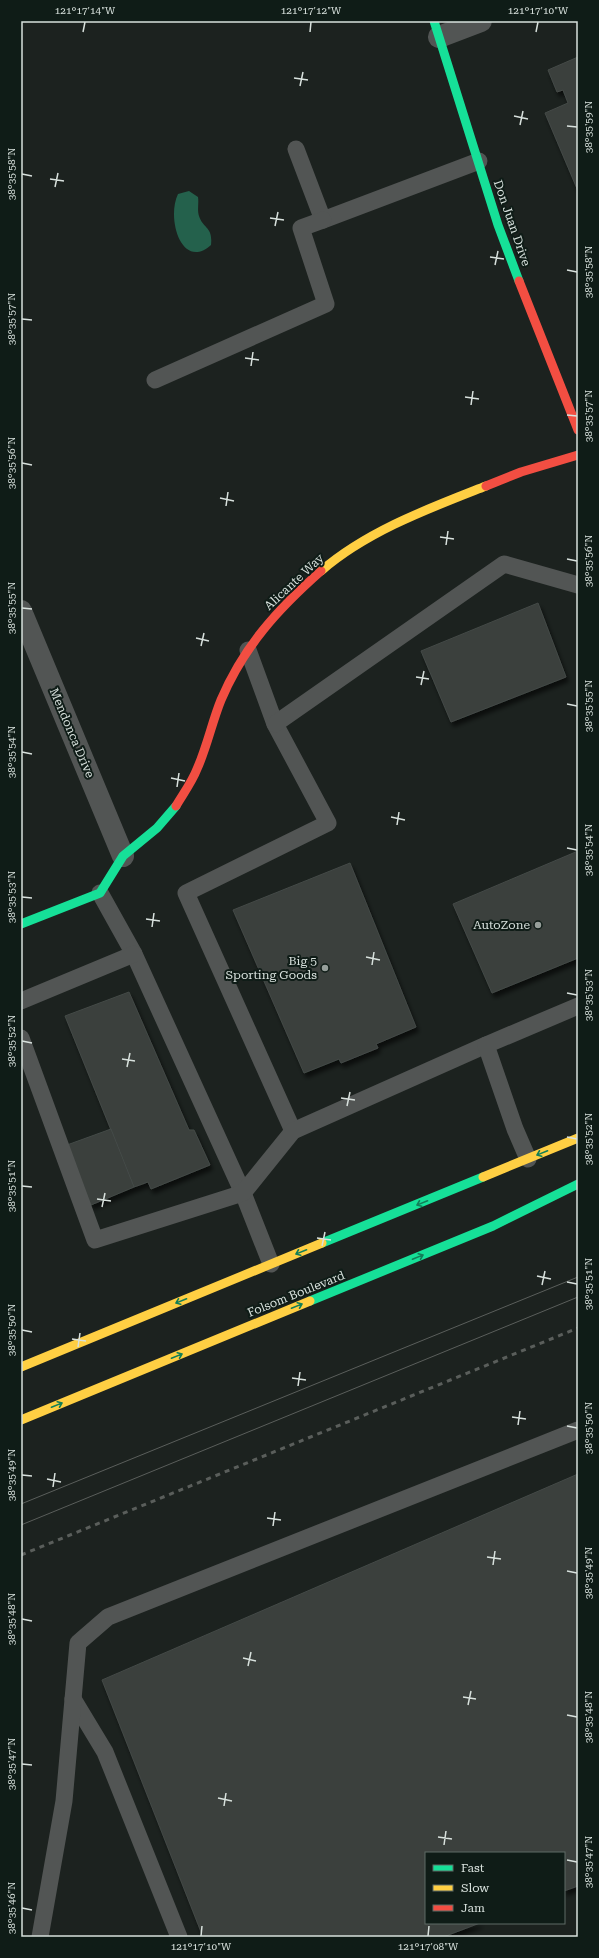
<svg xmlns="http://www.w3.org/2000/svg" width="599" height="1958" font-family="'Roboto Serif',serif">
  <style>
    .water { fill: #24614c }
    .building { fill: #3a3f3d; stroke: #444a47; filter: url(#shadow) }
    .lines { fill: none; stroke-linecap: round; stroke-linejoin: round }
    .lane { stroke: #525554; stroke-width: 17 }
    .street { stroke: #525554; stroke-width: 22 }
    .fast { stroke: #16e098; stroke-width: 9 }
    .slow { stroke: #ffcf43; stroke-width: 9 }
    .jam { stroke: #f24e42; stroke-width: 9 }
    .tram { stroke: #5a5e5b; stroke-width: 1 }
    .rail { stroke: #5a5e5b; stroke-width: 3; stroke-dasharray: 5 5; stroke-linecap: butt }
    .oneway { stroke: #127e58 }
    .ticks { fill: none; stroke: #d8e1dd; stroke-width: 1.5 }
    .poi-dot { fill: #969e9a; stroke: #0f1c17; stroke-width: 1.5 }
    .labels { text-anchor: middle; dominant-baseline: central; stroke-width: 4; stroke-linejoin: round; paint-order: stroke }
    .street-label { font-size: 12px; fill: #d8e1dd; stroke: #0f1c17 }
    .poi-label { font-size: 12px; fill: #d8e1dd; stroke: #0f1c17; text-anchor: end }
    .neatline { fill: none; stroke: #d8e1dd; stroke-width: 1.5 }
    .ticks-label { font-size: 10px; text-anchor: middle; fill: #d8e1dd }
  </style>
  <defs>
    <filter id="shadow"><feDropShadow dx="2.5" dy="4.5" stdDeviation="2" flood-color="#0009"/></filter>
  </defs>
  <rect width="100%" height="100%" fill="#1c221f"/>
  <path class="water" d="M189,191L198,197C199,203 197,210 199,216C203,229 213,226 211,245C182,271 166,219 178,194Z"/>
  <g class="building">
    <path d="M578,57V191L545,113L568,103L563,90L557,92L548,70Z"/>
    <path d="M538,603L566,677L451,722L421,651Z"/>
    <path d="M578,851V958L492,993L453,904Z"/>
    <path d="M350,863L416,1027L376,1044L378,1048L341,1063L339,1059L304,1073L233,910Z"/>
    <path d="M129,992L189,1130H194L210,1165L151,1189L148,1182L134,1187L65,1016Z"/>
    <path d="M111,1129L134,1187L91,1205L67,1145Z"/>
    <path d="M578,1474V1886L564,1891V1853H426V1923H480L443,1937H203L102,1680Z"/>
  </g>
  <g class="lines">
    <g class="lane">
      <path d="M296,149L323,220L479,161"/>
      <path d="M155,380L326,304L301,228L323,220"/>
      <path d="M248,650L275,724L328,823L186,893L293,1131"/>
      <path d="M275,724L504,564L578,585"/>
      <path d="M100,893L134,954L243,1193L271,1264"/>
      <path d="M21,1001L134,954"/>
      <path d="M21,1038L95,1240L243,1193L293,1131L486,1045"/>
      <path d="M528,1159L515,1129L486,1045L578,1006"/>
      <path d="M73,1699L105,1752L179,1937"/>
      <path d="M40,1937L64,1801L78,1643L108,1617L578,1430"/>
    </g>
    <g class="street">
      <path d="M439,37L481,21"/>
      <path d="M21,611L123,856"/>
    </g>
    <g class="fast">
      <path d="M434,21L498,225L519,281"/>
      <path d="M21,924L100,893L123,856L157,828L176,806"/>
      <path d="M322,1243L483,1177"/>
      <path d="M310,1301L493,1226L578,1184"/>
    </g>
    <g class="slow">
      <path d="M321,571C367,531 430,508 486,486"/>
      <path d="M483,1177L578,1138"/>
      <path d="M21,1367L322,1243"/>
      <path d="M21,1420L310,1301"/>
    </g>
    <g class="jam">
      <path d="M519,281L578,430"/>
      <path d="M486,486L521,472L578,455"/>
      <path d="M176,806C183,794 192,782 197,769C207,747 212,722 221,700C244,646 278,609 321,571"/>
    </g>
    <g class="tram">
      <path d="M21,1504L578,1277"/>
      <path d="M21,1525L578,1297"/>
    </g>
    <path class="rail" d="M21,1555L578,1328"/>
  </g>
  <defs><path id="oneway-shaft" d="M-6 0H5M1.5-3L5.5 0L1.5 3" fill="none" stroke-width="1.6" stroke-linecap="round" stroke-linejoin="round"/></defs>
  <g class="oneway">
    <use href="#oneway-shaft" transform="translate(542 1153) rotate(158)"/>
    <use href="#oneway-shaft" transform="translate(422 1203) rotate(158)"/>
    <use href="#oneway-shaft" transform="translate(301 1252) rotate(158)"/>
    <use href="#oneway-shaft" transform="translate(418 1257) rotate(-22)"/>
    <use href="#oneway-shaft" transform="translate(181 1301) rotate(158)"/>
    <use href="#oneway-shaft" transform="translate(297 1306) rotate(-22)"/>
    <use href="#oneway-shaft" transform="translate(177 1356) rotate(-22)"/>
    <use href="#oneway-shaft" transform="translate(57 1405) rotate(-22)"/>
  </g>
  <path class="ticks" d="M83,32L85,22M310,32L311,22M536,32L538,22M294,78L308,80M300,86L303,72M514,116L528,119M520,125L523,111M567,126L577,127M22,174L32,176M50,179L64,181M55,187L58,173M270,218L284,220M275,226L278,212M490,257L504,259M495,265L498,251M567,270L577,272M22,319L32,320M245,358L259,360M251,366L253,352M465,397L479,399M471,405L473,391M567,415L577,416M22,463L32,465M220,498L234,501M226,506L228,492M440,537L454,539M446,545L448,531M567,559L577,561M22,608L32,609M196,638L209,641M201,646L204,633M416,677L429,679M421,685L424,671M567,704L577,706M22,752L32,754M171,778L185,781M177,787L179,773M391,817L405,820M397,825L399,812M567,848L577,850M22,897L32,898M146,919L160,921M152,927L154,913M366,957L380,960M372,965L374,952M567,993L577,995M22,1041L32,1043M122,1059L135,1061M127,1067L130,1053M341,1098L355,1100M347,1106L350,1092M567,1137L577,1139M22,1186L32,1187M97,1199L111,1201M102,1207L105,1193M317,1238L331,1240M322,1246L325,1232M537,1276L551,1279M567,1282L577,1284M542,1285L545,1271M22,1330L32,1332M72,1339L86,1341M78,1347L80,1333M292,1378L306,1380M298,1386L300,1372M512,1417L526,1419M518,1425L520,1411M567,1426L577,1428M22,1475L32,1476M47,1479L61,1482M53,1487L55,1473M267,1518L281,1520M273,1526L275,1512M487,1557L501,1559M493,1565L495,1551M567,1571L577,1573M22,1619L32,1621M243,1658L256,1661M248,1666L251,1652M463,1697L476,1699M468,1705L471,1691M567,1715L577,1717M22,1764L32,1765M218,1798L232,1801M224,1806L226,1793M438,1837L452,1839M444,1845L446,1831M567,1860L577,1862M22,1908L32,1910M201,1936L202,1926M428,1936L429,1926"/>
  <g class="poi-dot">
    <circle cx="538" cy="925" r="4"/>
    <circle cx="325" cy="968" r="4"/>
  </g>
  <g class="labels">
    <g class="street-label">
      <text transform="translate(512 223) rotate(71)">Don Juan Drive</text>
      <text transform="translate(294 582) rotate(-43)">Alicante Way</text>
      <text transform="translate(72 733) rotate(67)">Mendonca Drive</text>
      <text transform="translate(296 1294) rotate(-22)">Folsom Boulevard</text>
    </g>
    <g class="poi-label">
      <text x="530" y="925">AutoZone</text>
      <text x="317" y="961">Big 5<tspan x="317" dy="14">Sporting Goods</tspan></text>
    </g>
  </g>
  <rect width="599" height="1958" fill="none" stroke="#0f1c17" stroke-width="44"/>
  <rect x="425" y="1852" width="140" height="72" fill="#0f1c17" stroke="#5f6b66"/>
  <rect x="433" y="1865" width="20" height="6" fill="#16e098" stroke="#5f6b66"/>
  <text x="461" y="1872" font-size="12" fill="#d8e1dd">Fast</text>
  <rect x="433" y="1885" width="20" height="6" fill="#ffcf43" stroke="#5f6b66"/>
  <text x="461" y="1892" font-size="12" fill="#d8e1dd">Slow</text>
  <rect x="433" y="1905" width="20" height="6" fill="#f24e42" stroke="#5f6b66"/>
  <text x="461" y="1912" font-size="12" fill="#d8e1dd">Jam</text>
  <rect x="22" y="22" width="555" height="1914" class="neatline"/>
  <g class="ticks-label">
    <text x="85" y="14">121°17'14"W</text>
    <text x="311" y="14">121°17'12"W</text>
    <text x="538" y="14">121°17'10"W</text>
    <text transform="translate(588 127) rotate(-90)" y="4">38°35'59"N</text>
    <text transform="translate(11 174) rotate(-90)" y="4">38°35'58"N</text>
    <text transform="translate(588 272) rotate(-90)" y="4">38°35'58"N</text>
    <text transform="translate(11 319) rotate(-90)" y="4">38°35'57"N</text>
    <text transform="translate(588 416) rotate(-90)" y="4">38°35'57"N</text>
    <text transform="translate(11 463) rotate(-90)" y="4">38°35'56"N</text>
    <text transform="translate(588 561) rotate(-90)" y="4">38°35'56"N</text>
    <text transform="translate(11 608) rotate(-90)" y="4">38°35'55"N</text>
    <text transform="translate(588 706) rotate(-90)" y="4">38°35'55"N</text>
    <text transform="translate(11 752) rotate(-90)" y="4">38°35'54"N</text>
    <text transform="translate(588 850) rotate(-90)" y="4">38°35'54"N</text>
    <text transform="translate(11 897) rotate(-90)" y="4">38°35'53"N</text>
    <text transform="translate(588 995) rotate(-90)" y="4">38°35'53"N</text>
    <text transform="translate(11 1041) rotate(-90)" y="4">38°35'52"N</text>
    <text transform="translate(588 1139) rotate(-90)" y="4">38°35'52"N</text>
    <text transform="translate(11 1186) rotate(-90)" y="4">38°35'51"N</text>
    <text transform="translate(588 1284) rotate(-90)" y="4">38°35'51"N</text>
    <text transform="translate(11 1330) rotate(-90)" y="4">38°35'50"N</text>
    <text transform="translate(588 1428) rotate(-90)" y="4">38°35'50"N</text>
    <text transform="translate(11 1475) rotate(-90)" y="4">38°35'49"N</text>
    <text transform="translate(588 1573) rotate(-90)" y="4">38°35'49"N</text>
    <text transform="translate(11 1619) rotate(-90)" y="4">38°35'48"N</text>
    <text transform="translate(588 1717) rotate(-90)" y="4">38°35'48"N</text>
    <text transform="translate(11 1764) rotate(-90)" y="4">38°35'47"N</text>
    <text transform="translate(588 1862) rotate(-90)" y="4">38°35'47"N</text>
    <text transform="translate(11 1908) rotate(-90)" y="4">38°35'46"N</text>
    <text x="201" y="1950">121°17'10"W</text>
    <text x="428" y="1950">121°17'08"W</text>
  </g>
</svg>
